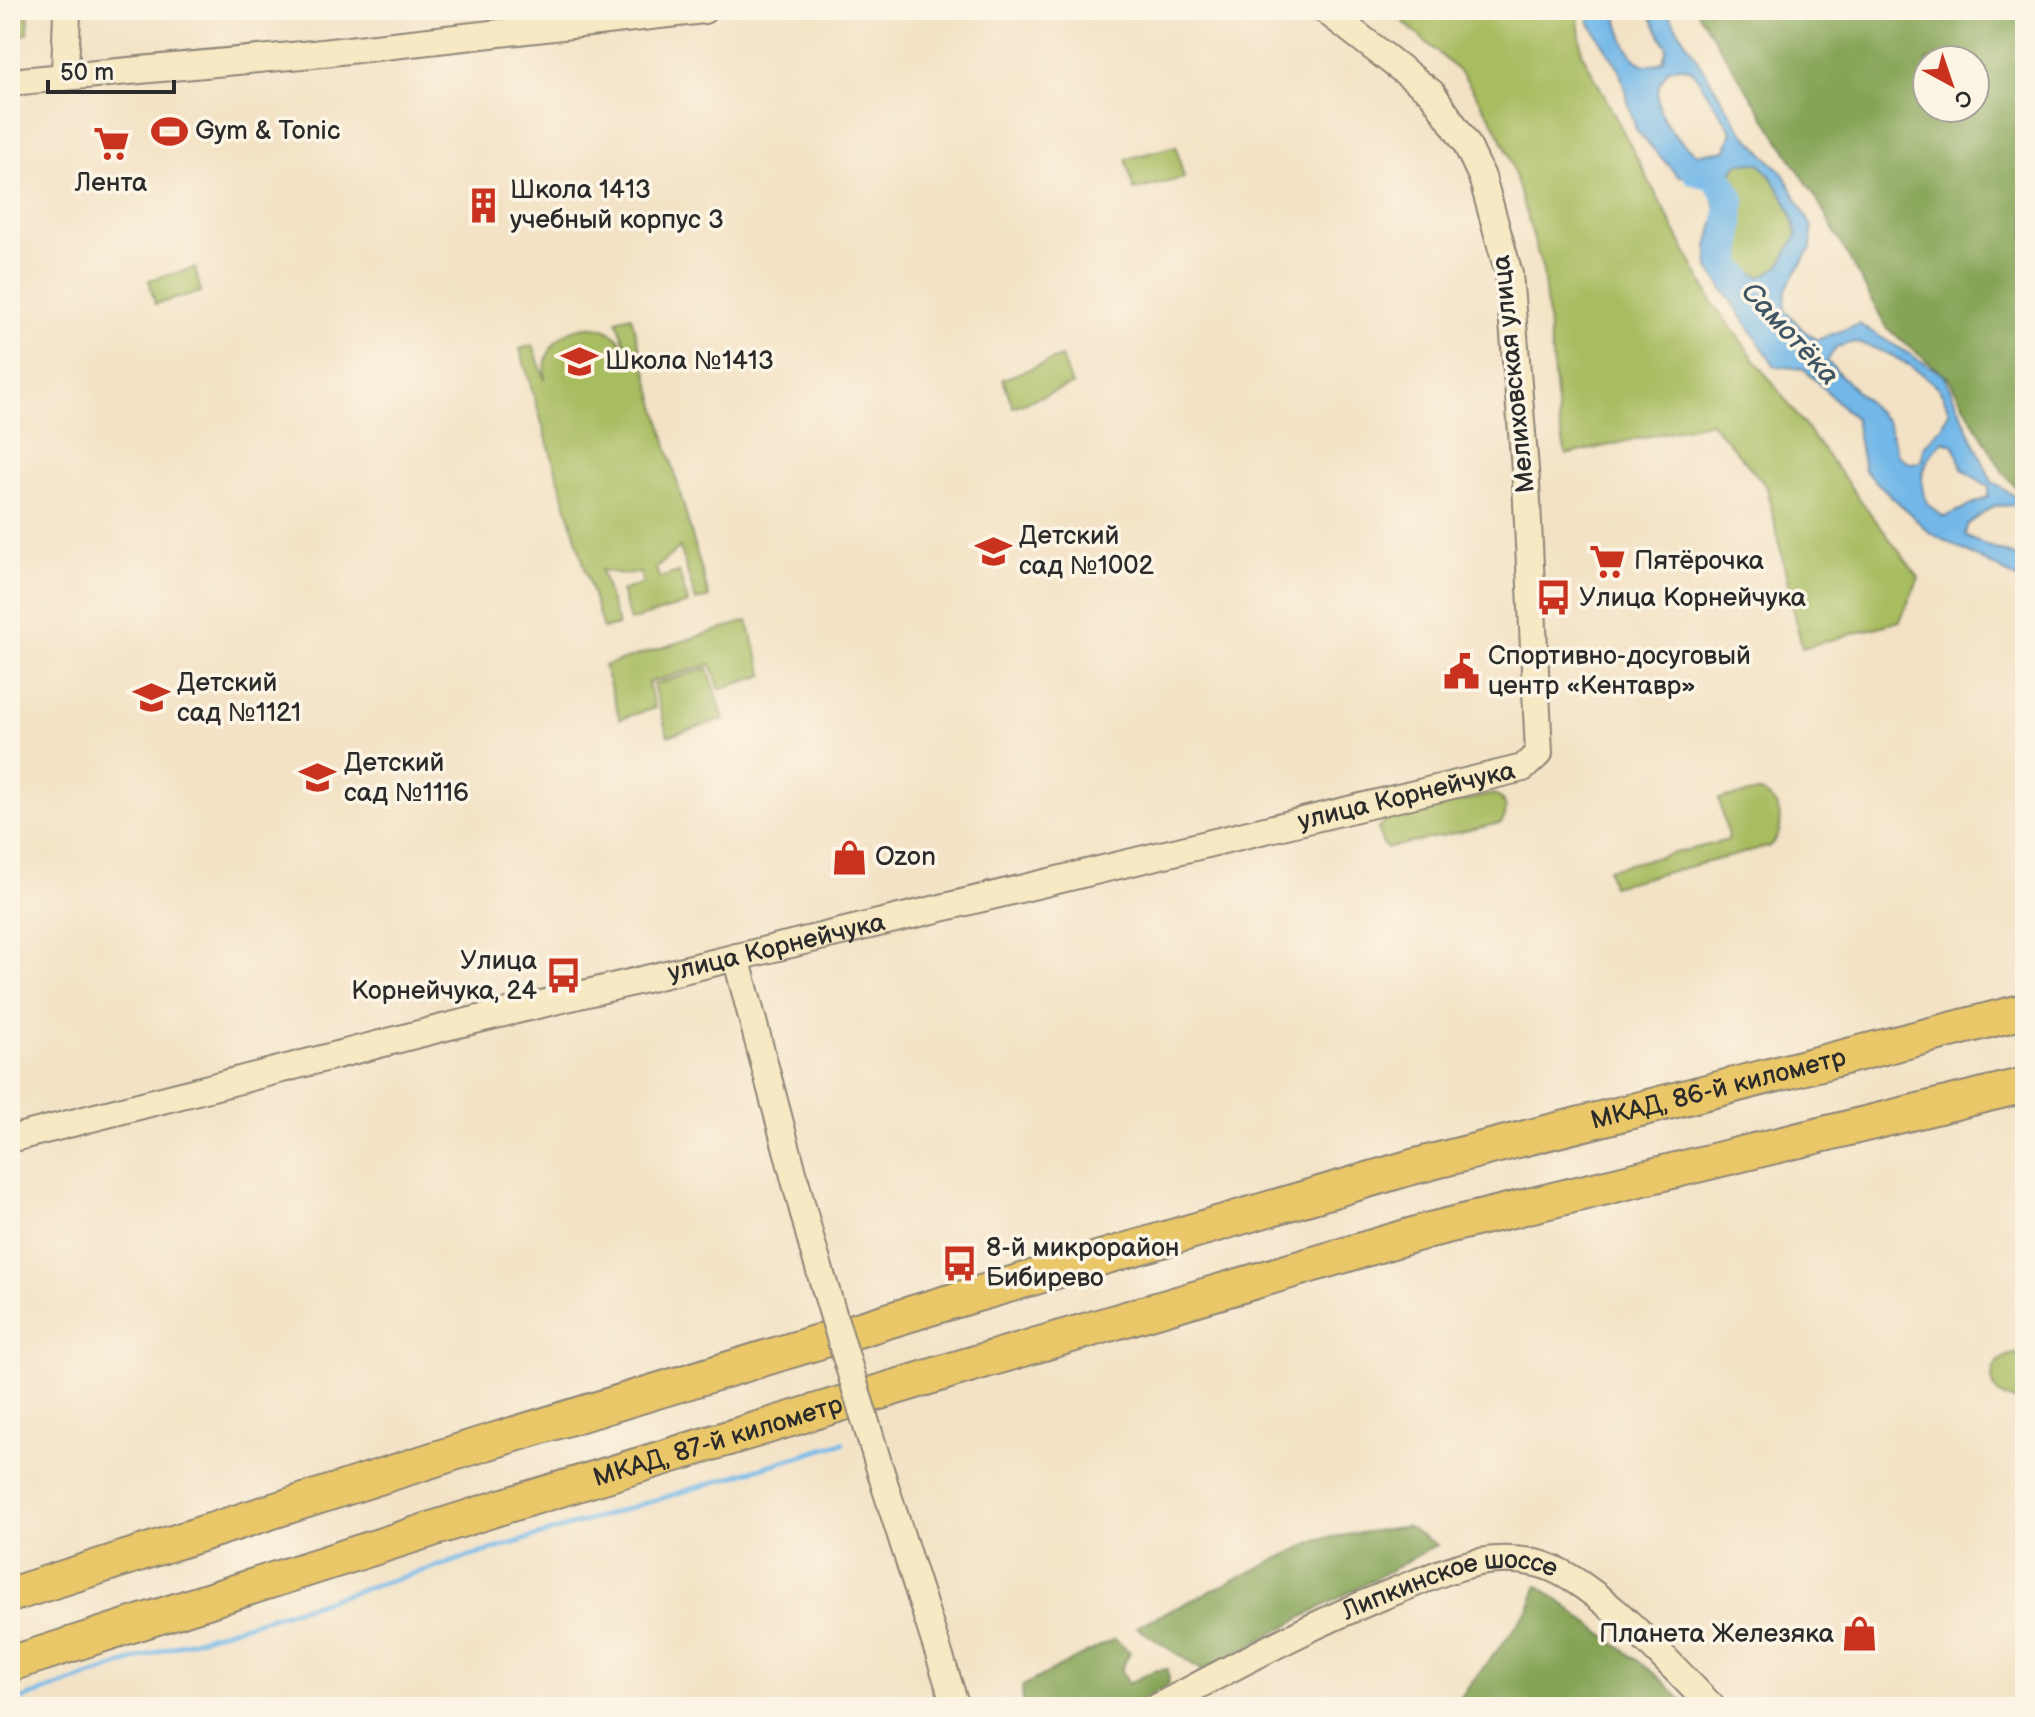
<svg xmlns="http://www.w3.org/2000/svg" width="2035" height="1717" font-family="'Balsamiq Sans',sans-serif">
  <style>
    .green { fill: #a8bc61; stroke: #6a7446; stroke-width: 2 }
    .forest { fill: #86a457; stroke: #586841; stroke-width: 2; fill-rule: evenodd }
    .water { fill: #72b7e8; stroke: #4e718a; stroke-width: 2; fill-rule: evenodd }
    .lines { fill: none; stroke-linecap: round; stroke-linejoin: round }
    .stream { stroke: #72b7e8; stroke-width: 5 }
    .river { stroke: #72b7e8; stroke-width: 30 }
    .secondary-casing { stroke: #8f8678; stroke-width: 30 }
    .highway-casing { stroke: #8f8678; stroke-width: 38 }
    .secondary { stroke: #f7e9c3; stroke-width: 26 }
    .highway { stroke: #eac769; stroke-width: 34 }
    .secondary-bridge-casing { stroke: #8f8678; stroke-width: 30; stroke-linecap: butt }
    .secondary-bridge { stroke: #f7e9c3; stroke-width: 26 }
    .labels { text-anchor: middle; dominant-baseline: central; stroke-width: 7; stroke-linejoin: round; paint-order: stroke }
    .poi-label { font-size: 26px; fill: #2b2b2b; stroke: #fcf5e5; text-anchor: start }
    .street-label { font-size: 26px; fill: #2b2b2b; stroke: #fcf5e5 }
    .water-label { font-size: 28px; font-style: italic; fill: #405564; stroke: #fcf5e5 }
  </style>
  <rect width="100%" height="100%" fill="#fcf5e5"/>
  <filter id="ink" filterUnits="userSpaceOnUse"><feTurbulence type="fractalNoise" baseFrequency=".0125" numOctaves="2"/><feDisplacementMap in="SourceGraphic" scale="16" xChannelSelector="R" yChannelSelector="G"/><feConvolveMatrix kernelMatrix="1 2 1 2 8 2 1 2 1" color-interpolation-filters="sRGB"/></filter>
  <filter id="wash" filterUnits="userSpaceOnUse"><feTurbulence type="fractalNoise" baseFrequency=".006" numOctaves="4" result="noise"/><feDisplacementMap in="SourceGraphic" scale="32" xChannelSelector="R" yChannelSelector="G"/><feGaussianBlur stdDeviation="1.8" result="paint"/><feColorMatrix in="noise" values="0 0 0 0 0 0 0 0 0 0 0 0 0 0 0 0 0 1.4 0 .05"/><feComposite in="paint" operator="in"/></filter>
  <g filter="url(#wash)">
    <rect width="100%" height="100%" fill="#f3e2c5"/>
    <g class="green">
      <path d="M10,10H29L28,34L10,35Z"/>
      <path d="M1390,10H1577L1582,53L1714,305L1919,578L1900,621L1802,648L1767,487L1711,422L1566,455L1559,424L1543,271L1508,152L1493,121L1462,74Z"/>
      <path d="M1176,146L1184,178L1134,190L1126,159Z"/>
      <path d="M1738,163H1760C1778,186 1792,206 1797,235L1780,266L1761,277L1736,266C1722,230 1715,197 1738,163Z"/>
      <path d="M195,268L201,292L155,304L149,280Z"/>
      <path d="M631,316L709,597L696,601L680,547L656,568L659,578L679,572L688,603L630,621L621,591L643,583L640,573L621,574L601,570L618,625L603,629L520,349L533,345L545,380C545,371 544,363 548,355C559,328 594,317 617,337C621,341 625,348 628,352L617,320Z"/>
      <path d="M1061,357L1072,385L1013,407L1003,379Z"/>
      <path d="M747,621L764,675L720,689L711,664L648,683L655,708L620,719L604,666Z"/>
      <path d="M708,668L724,719L668,736L653,685Z"/>
      <path d="M1760,792C1783,801 1788,833 1768,847L1612,886L1608,869L1729,840L1719,799Z"/>
      <path d="M1494,794C1507,801 1509,811 1501,823L1387,848L1382,843L1378,829L1388,818Z"/>
      <path d="M2014,1354L2025,1356V1398C1990,1410 1978,1361 2014,1354Z"/>
    </g>
    <g class="forest">
      <path d="M1696,10H2025V498L2004,474L1949,379L1887,328L1815,196ZM1927,60H1975V108H1927Z"/>
      <path d="M1407,1526L1437,1545L1203,1671L1136,1627L1319,1539Z"/>
      <path d="M1538,1585L1654,1673L1689,1707H1453L1529,1609Z"/>
      <path d="M1114,1639L1130,1652L1121,1670L1128,1684L1153,1671L1168,1669L1169,1684L1131,1707H1023L1022,1686Z"/>
    </g>
    <path class="water" d="M1588,10H1615C1619,26 1628,65 1649,65C1654,65 1658,63 1663,61L1667,47L1647,10H1666L1742,131L1784,175L1812,227L1811,248L1786,289L1785,310L1802,329L1817,340L1859,324L1944,375L1992,482L2021,500L2025,506V583L1929,532L1864,470L1855,419L1804,369L1775,366L1709,268L1708,246L1717,212L1710,185L1698,177L1678,176L1636,130L1619,69L1589,22ZM1681,67L1692,70L1732,131L1726,150L1698,154C1676,141 1652,114 1659,86C1660,81 1666,74 1668,69ZM1738,163H1760C1779,186 1792,206 1797,235L1780,266L1761,277L1736,266C1722,230 1715,197 1738,163ZM1855,342C1884,350 1917,366 1938,388C1944,394 1946,404 1949,411L1942,427L1924,446L1921,462L1910,463L1898,455L1888,423L1827,361L1836,347ZM1944,441L1954,445L1963,470L1989,487L1988,497L1945,517C1912,501 1917,462 1944,441ZM2017,505L2025,516L2018,538L2019,558C2000,550 1983,545 1965,536L1967,525L1994,506Z"/>
    <g class="lines">
      <path class="stream" d="M10,1703L166,1649L843,1443"/>
      <path class="river" d="M1697,171L1717,176L1730,200L1727,267L1739,279"/>
    </g>
  </g>
  <g filter="url(#ink)">
    <g class="lines">
      <defs>
        <g id="secondary">
          <path d="M65,76L67,10"/>
          <path d="M10,82L313,54L704,10"/>
          <path d="M736,957L813,1248"/>
          <path id="s1" d="M10,1139L446,1027L1523,768L1539,753L1526,482L1509,274L1482,177L1466,143L1432,93L1325,10"/>
          <path d="M886,1489L956,1707"/>
          <path id="s2" d="M1158,1707C1235,1666 1311,1624 1393,1592C1421,1581 1449,1568 1479,1562C1498,1559 1521,1559 1540,1564C1595,1579 1671,1666 1712,1707"/>
        </g>
        <g id="highway">
          <path id="s3" d="M10,1595L479,1445L943,1304L1412,1167L2025,1011"/>
          <path id="s4" d="M10,1664L498,1508L962,1367L1430,1230L2025,1085"/>
        </g>
      </defs>
      <use href="#secondary" class="secondary-casing"/>
      <use href="#highway" class="highway-casing"/>
      <use href="#secondary" class="secondary"/>
      <use href="#highway" class="highway"/>
      <defs>
        <path id="secondary-bridge" d="M813,1248L886,1489"/>
      </defs>
      <use href="#secondary-bridge" class="secondary-bridge-casing"/>
      <use href="#secondary-bridge" class="secondary-bridge"/>
    </g>
  </g>
  <defs>
    <symbol id="stadium-bare" viewBox="-9 -9 18 18"><path d="M0-5a6.5 5 0 1 0 0 10a6.5 5 0 1 0 0-10ZM-3.5-1.8h7v3.6h-7Z" fill="#c8321e" stroke="#fcf5e5" stroke-width="2.5" paint-order="stroke"/></symbol>
    <symbol id="supermarket-bare" viewBox="-9 -9 18 18"><path d="M-6-5.5h2.5l.6 2H6L4.5 2H-2.5L-4.4-4H-6ZM-1.5 3.2a1.3 1.3 0 1 0 .1 0ZM3 3.2a1.3 1.3 0 1 0 .1 0Z" fill="#c8321e" stroke="#fcf5e5" stroke-width="2.5" paint-order="stroke"/></symbol>
    <symbol id="building-bare" viewBox="-9 -9 18 18"><path d="M-4-6H4V6H1V3H-1V6H-4ZM-2.5-4.3h1.7v1.8h-1.7ZM.8-4.3h1.7v1.8H.8ZM-2.5-1h1.7V.8h-1.7ZM.8-1h1.7V.8H.8Z" fill="#c8321e" stroke="#fcf5e5" stroke-width="2.5" paint-order="stroke"/></symbol>
    <symbol id="school-bare" viewBox="-9 -9 18 18"><path d="M0-5L7-2L0 1L-7-2ZM-4 1L0 2.5L4 1V4Q0 6-4 4Z" fill="#c8321e" stroke="#fcf5e5" stroke-width="2.5" paint-order="stroke"/></symbol>
    <symbol id="bus-bare" viewBox="-9 -9 18 18"><path d="M-5-6H5V4H4V6H2V4H-2V6H-4V4H-5ZM-3.5-4V0h7V-4ZM-3.5 1.2v1.5H-2V1.2ZM2 1.2v1.5H3.5V1.2Z" fill="#c8321e" stroke="#fcf5e5" stroke-width="2.5" paint-order="stroke"/></symbol>
    <symbol id="civic-bare" viewBox="-9 -9 18 18"><path d="M-.6-6.5H3V-4.5H.6V-3L4-1V1h2V6H-6V1h2V-1L-.6-3ZM-1.2 2.5V6h2.4V2.5Z" fill="#c8321e" stroke="#fcf5e5" stroke-width="2.5" paint-order="stroke"/></symbol>
    <symbol id="shop-bare" viewBox="-9 -9 18 18"><path d="M-5-2.5h2.3a2.7 3.5 0 0 1 5.4 0H5L5.5 6h-11ZM-1.5-2.5h3a1.5 2.3 0 0 0-3 0Z" fill="#c8321e" stroke="#fcf5e5" stroke-width="2.5" paint-order="stroke"/></symbol>
  </defs>
  <g fill-rule="evenodd">
    <use href="#stadium-bare" x="144" y="106" width="51" height="51"/>
    <use href="#supermarket-bare" x="86" y="118" width="51" height="51"/>
    <use href="#building-bare" x="458" y="180" width="51" height="51"/>
    <use href="#school-bare" x="554" y="336" width="51" height="51"/>
    <use href="#school-bare" x="968" y="526" width="51" height="51"/>
    <use href="#supermarket-bare" x="1582" y="536" width="51" height="51"/>
    <use href="#bus-bare" x="1528" y="572" width="51" height="51"/>
    <use href="#civic-bare" x="1436" y="646" width="51" height="51"/>
    <use href="#school-bare" x="126" y="672" width="51" height="51"/>
    <use href="#school-bare" x="292" y="752" width="51" height="51"/>
    <use href="#shop-bare" x="824" y="832" width="51" height="51"/>
    <use href="#bus-bare" x="538" y="950" width="51" height="51"/>
    <use href="#bus-bare" x="934" y="1238" width="51" height="51"/>
    <use href="#shop-bare" x="1834" y="1608" width="51" height="51"/>
  </g>
  <g class="labels">
    <g class="poi-label">
      <text x="195" y="131">Gym &amp; Tonic</text>
      <text x="111" y="183" text-anchor="middle">Лента</text>
      <text x="510" y="190">Школа 1413<tspan x="510" dy="30">учебный корпус 3</tspan></text>
      <text x="605" y="361">Школа №1413</text>
      <text x="1019" y="536">Детский<tspan x="1019" dy="30">сад №1002</tspan></text>
      <text x="1634" y="561">Пятёрочка</text>
      <text x="1579" y="598">Улица Корнейчука</text>
      <text x="1488" y="656">Спортивно-досуговый<tspan x="1488" dy="30">центр «Кентавр»</tspan></text>
      <text x="177" y="683">Детский<tspan x="177" dy="30">сад №1121</tspan></text>
      <text x="344" y="763">Детский<tspan x="344" dy="30">сад №1116</tspan></text>
      <text x="875" y="857">Ozon</text>
      <text x="537" y="961" text-anchor="end">Улица<tspan x="537" dy="30">Корнейчука, 24</tspan></text>
      <text x="986" y="1248">8-й микрорайон<tspan x="986" dy="30">Бибирево</tspan></text>
      <text x="1834" y="1634" text-anchor="end">Планета Железяка</text>
    </g>
    <g class="street-label">
      <text transform="translate(1514 374) rotate(-96)">Мелиховская улица</text>
      <text stroke="none"><textPath href="#s1" startOffset="1438">улица Корнейчука</textPath></text>
      <text stroke="none"><textPath href="#s1" startOffset="790">улица Корнейчука</textPath></text>
      <text stroke="none"><textPath href="#s3" startOffset="1782">МКАД, 86-й километр</textPath></text>
      <text stroke="none"><textPath href="#s4" startOffset="742">МКАД, 87-й километр</textPath></text>
      <text stroke="none"><textPath href="#s2" startOffset="320">Липкинское шоссе</textPath></text>
    </g>
    <g class="water-label">
      <text transform="translate(1790 334) rotate(47)">Самотёка</text>
    </g>
  </g>
  <rect width="2035" height="1717" fill="none" stroke="#fcf5e5" stroke-width="40"/>
  <g transform="translate(1951 84) rotate(140)"><circle r="38" fill="#fcf5e5" stroke="#a8a49b" stroke-width="2"/>
  <path d="M0-6L14 30L0 20L-14 30Z" fill="#c8321e"/>
  <text y="-12" font-size="22" font-weight="bold" text-anchor="middle" fill="#2b2b2b">С</text>
  </g>
  <path d="M48 80v12h126v-12" fill="none" stroke="#2b2b2b" stroke-width="4"/>
  <text x="60" y="80" font-size="24" fill="#2b2b2b" stroke="#fcf5e5" stroke-width="6" paint-order="stroke">50 m</text>
</svg>
